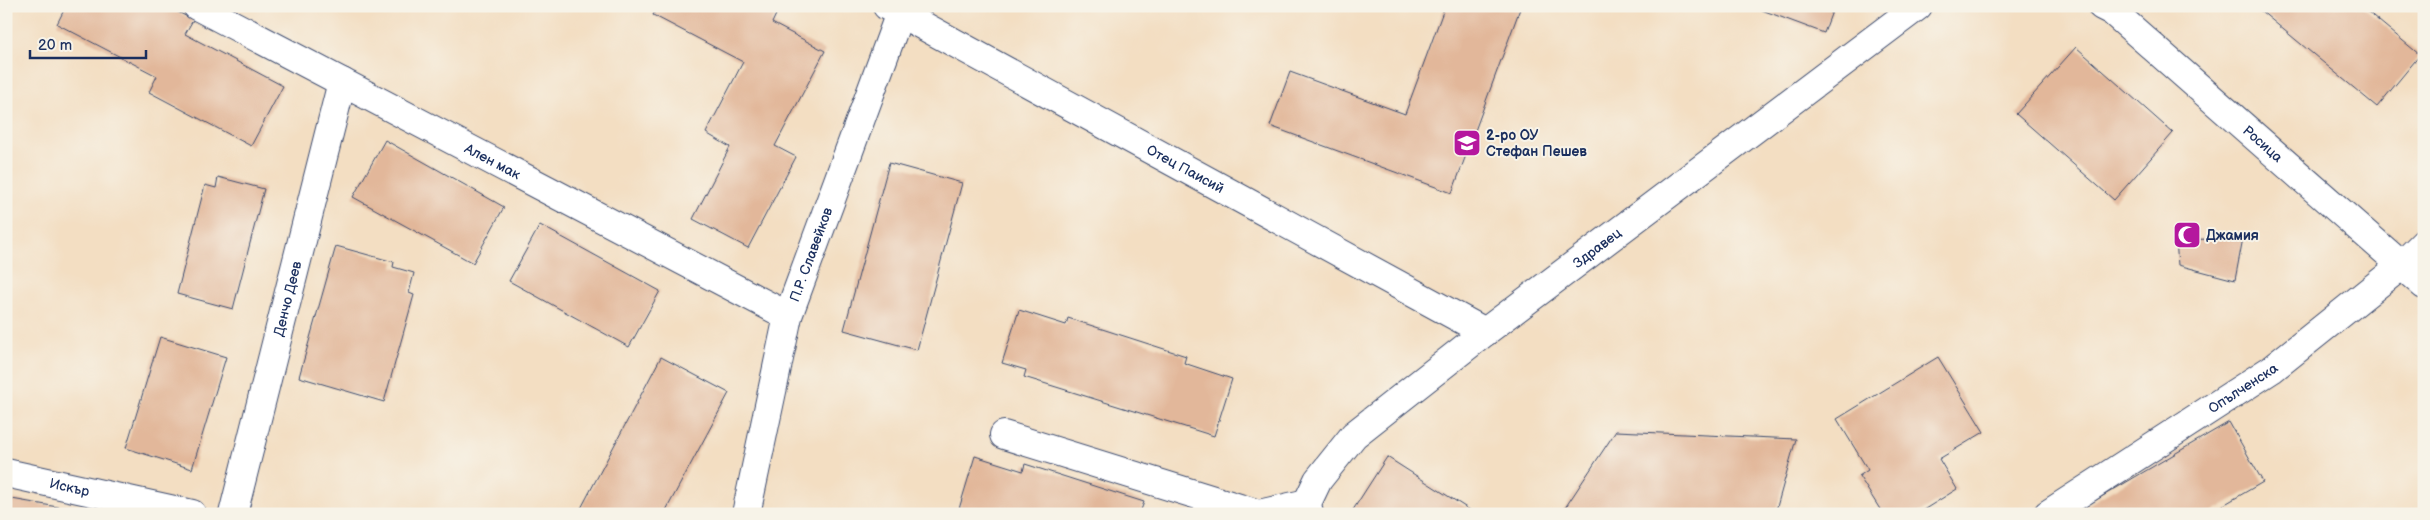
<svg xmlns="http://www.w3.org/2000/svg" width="2430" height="520" font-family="'Balsamiq Sans',sans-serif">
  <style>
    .building { fill: #e2b79a }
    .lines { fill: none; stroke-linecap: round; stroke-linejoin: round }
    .minor-casing { stroke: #3b496d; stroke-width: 30 }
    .minor { stroke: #fff; stroke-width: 28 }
    .labels { text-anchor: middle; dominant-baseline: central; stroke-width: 4; stroke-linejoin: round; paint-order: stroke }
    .poi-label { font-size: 14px; font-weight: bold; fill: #1b2f5e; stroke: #f7f3e8; text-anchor: start }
    .street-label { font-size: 14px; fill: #1b2f5e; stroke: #f7f3e8 }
  </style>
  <rect width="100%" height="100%" fill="#f7f3e8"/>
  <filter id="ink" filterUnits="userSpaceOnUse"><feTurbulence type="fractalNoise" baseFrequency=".02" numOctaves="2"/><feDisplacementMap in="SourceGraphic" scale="10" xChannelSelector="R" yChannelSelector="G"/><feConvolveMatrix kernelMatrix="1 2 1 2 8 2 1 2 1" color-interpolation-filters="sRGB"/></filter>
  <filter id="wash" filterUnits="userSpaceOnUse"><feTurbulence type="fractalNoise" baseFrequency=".0096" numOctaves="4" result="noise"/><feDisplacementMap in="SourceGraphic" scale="20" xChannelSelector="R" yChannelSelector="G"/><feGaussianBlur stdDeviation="1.12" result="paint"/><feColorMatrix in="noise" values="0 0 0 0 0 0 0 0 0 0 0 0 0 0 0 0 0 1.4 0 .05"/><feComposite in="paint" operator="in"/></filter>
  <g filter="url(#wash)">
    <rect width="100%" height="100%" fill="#f3dec2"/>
    <g id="blocks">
      <g class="building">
        <path d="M66,6H167L193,20L185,34L283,86L251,146L149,92L157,76L57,24Z"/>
        <path d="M658,6H780L772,23L825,51L775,146L796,157L748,248L693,219L730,147L706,133L743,62L653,15Z"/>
        <path d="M1445,6H1521L1452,193L1270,126L1290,72L1405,114Z"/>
        <path d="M1751,6H1834L1824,33Z"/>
        <path d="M2255,6H2361L2420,55L2377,107Z"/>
        <path d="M2076,47L2173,133L2114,200L2016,114Z"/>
        <path d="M385,140L504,207L473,263L353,197Z"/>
        <path d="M889,163L962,183L917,350L844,330Z"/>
        <path d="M218,177L264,189L233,309L177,294L205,185L216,188Z"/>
        <path d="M540,225L660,291L629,347L509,281Z"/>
        <path d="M2243,238L2235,280L2178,265L2176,240Z"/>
        <path d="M336,246L394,262L393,267L414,273L409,293L414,295L384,402L299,377Z"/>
        <path d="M1019,310L1066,325L1068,318L1186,356L1184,363L1232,379L1214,436L1024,377L1026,370L1002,363Z"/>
        <path d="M160,337L226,357L192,469L126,448Z"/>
        <path d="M661,357L729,393L664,514H578Z"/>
        <path d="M1938,357L1984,432L1939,459L1957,489L1917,514H1883L1859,476L1868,470L1837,419Z"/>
        <path d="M2229,422L2263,482L2208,514H2072Z"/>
        <path d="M1616,431L1796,439L1775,514H1561Z"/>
        <path d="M975,456L1023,471L1025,464L1144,502L1141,510L1152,514H975L959,509Z"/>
        <path d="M1387,457L1476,514L1351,513Z"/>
        <path d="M6,498L75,510V514H6Z"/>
      </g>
    </g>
  </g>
  <g filter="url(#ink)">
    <use href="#blocks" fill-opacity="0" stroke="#3b496d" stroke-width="1"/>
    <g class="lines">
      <defs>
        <g id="minor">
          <path id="s1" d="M197,6L788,316"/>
          <path id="s2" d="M887,6L1485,332"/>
          <path id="s3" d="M2102,6L2112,11L2424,285"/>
          <path d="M1004,435L1259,514L1307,503"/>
          <path id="s4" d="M6,473L192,514"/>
          <path id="s5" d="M233,514L342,82"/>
          <path id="s6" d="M746,514L788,316L900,13L905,6"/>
          <path id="s7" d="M1309,514L1307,503L1318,480L1354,435L1485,332L1918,6"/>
          <path id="s8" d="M2048,514L2272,369L2402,265L2424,243"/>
        </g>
      </defs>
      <use href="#minor" class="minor-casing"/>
      <use href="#minor" class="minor"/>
    </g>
  </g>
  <defs>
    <symbol id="school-square" viewBox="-11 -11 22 22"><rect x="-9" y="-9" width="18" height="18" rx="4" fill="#b5179e" stroke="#f7f3e8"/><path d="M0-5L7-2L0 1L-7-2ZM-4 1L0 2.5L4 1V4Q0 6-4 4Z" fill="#fff"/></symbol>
    <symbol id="mosque-square" viewBox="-11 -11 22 22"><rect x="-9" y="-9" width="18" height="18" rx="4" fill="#b5179e" stroke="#f7f3e8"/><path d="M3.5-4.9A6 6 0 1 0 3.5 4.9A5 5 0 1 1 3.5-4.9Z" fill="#fff"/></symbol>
  </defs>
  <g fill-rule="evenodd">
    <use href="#school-square" x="1451" y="127" width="32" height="32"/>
    <use href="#mosque-square" x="2171" y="219" width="32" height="32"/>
  </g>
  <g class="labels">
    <g class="poi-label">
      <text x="1486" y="135">2-ро ОУ<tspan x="1486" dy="16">Стефан Пешев</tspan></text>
      <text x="2206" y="235">Джамия</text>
    </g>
    <g class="street-label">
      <text stroke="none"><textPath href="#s3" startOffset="212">Росица</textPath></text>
      <text stroke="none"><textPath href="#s1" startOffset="334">Ален мак</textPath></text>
      <text stroke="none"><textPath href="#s2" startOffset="340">Отец Паисий</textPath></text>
      <text stroke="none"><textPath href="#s7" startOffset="401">Здравец</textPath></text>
      <text stroke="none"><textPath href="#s6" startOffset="268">П.Р. Славейков</textPath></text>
      <text stroke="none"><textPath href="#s5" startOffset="222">Денчо Деев</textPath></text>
      <text stroke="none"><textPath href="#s8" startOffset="232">Опълченска</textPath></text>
      <text stroke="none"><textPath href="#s4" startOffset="65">Искър</textPath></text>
    </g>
  </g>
  <rect width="2430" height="520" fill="none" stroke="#f7f3e8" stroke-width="25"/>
  <path d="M30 50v8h116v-8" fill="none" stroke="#1b2f5e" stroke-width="2.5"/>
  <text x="38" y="50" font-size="15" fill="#1b2f5e" stroke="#f7f3e8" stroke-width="4" paint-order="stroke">20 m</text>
</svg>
